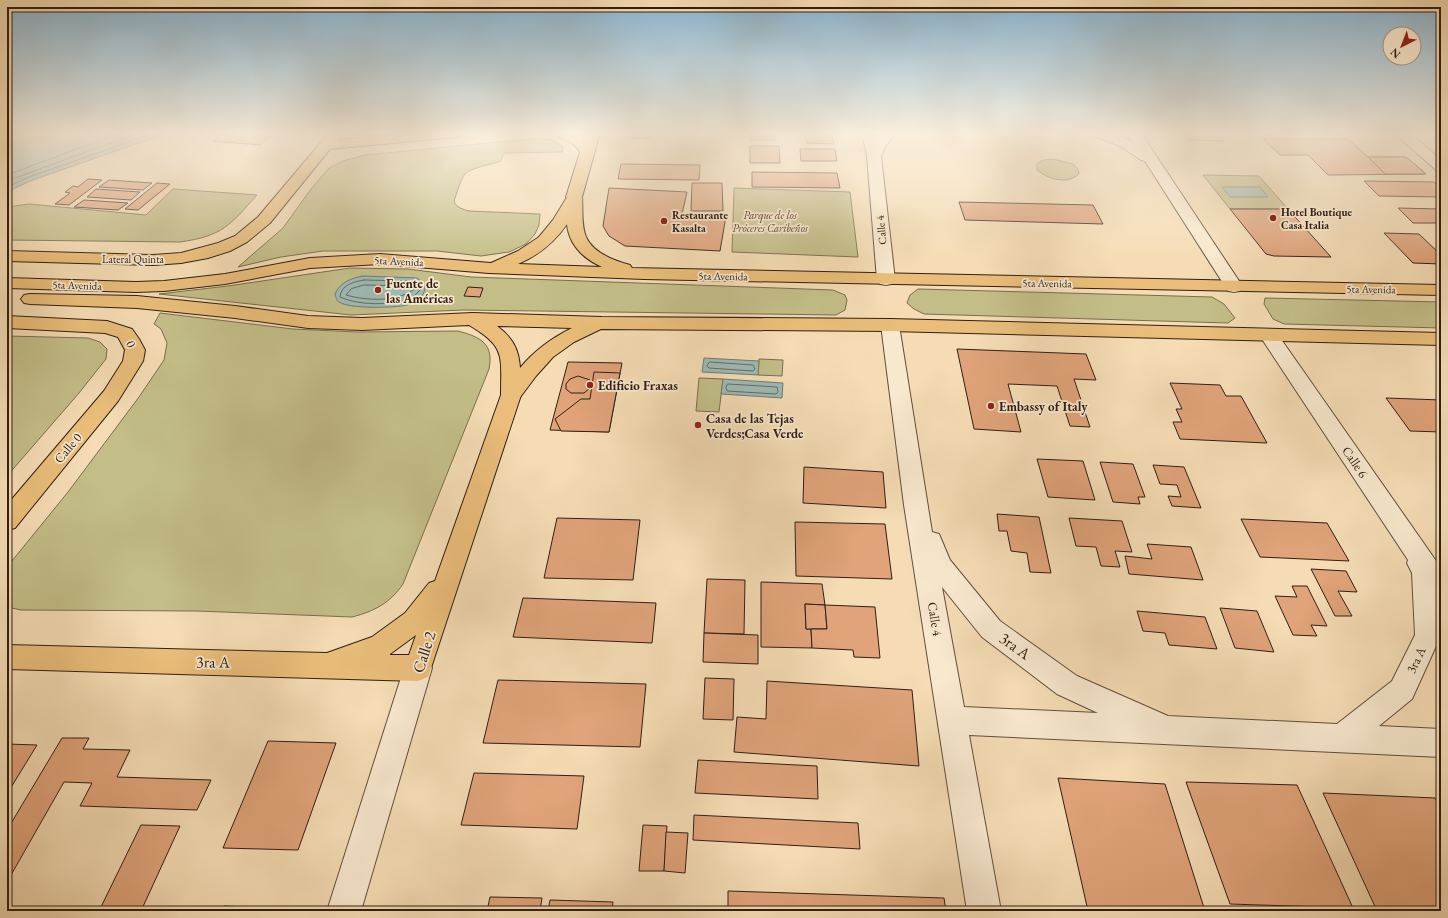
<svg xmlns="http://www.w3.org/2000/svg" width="1448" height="918" font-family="'EB Garamond',serif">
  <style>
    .green { fill: #c3be88; stroke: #7a6e4e }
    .water { fill: #9dbab4; stroke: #717c74 }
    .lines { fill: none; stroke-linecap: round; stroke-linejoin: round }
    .shore { stroke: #666c64; stroke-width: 1 }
    .building { fill: #e0a37a; stroke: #301e14 }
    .minor-casing { stroke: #614e3c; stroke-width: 2 }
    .major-casing { stroke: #301e14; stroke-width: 2 }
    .highway-casing { stroke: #301e14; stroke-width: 2 }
    .minor { fill: #f8e8ce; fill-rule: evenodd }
    .major { fill: #eabe7a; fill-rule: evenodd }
    .highway { fill: #eabe7a; fill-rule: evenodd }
    .poi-dot { fill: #8f2418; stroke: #f8e8ce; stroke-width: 1.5 }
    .labels { text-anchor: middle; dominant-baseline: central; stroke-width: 3.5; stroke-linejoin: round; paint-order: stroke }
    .far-poi-label { font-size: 11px; font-weight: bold; fill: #301e14; stroke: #f8e8ce; text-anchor: start }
    .far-park-label { font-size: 11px; font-style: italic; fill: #5c4e37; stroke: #f8e8ce }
    .far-street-label { font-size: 11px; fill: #301e14; stroke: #f8e8ce }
    .poi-label { font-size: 13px; font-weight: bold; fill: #301e14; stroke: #f8e8ce; text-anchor: start }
    .street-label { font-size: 13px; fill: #301e14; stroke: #f8e8ce }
    .near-street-label { font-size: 16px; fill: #301e14; stroke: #f8e8ce }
  </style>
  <rect width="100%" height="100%" fill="#f5dcb4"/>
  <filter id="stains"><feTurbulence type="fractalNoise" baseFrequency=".005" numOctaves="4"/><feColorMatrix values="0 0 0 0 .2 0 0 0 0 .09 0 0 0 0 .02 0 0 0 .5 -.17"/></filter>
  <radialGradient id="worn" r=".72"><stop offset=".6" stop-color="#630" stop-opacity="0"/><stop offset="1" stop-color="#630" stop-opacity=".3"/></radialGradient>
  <g class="green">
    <path d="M540,138L553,140L563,147L562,152L504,153L501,161C493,164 470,168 465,174C460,180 457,193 454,201C456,208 463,209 469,211L540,214L539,225L535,234L526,244L509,252L481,256L437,251H323L281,257L238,267L283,228L311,189L329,168L343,161L365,155Z"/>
    <path d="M1053,159L1073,164L1078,169L1079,174C1067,185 1048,179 1037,170V164L1043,160Z"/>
    <path d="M1203,175L1259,176L1288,209H1230Z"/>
    <path d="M734,188L850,192L858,257L732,252Z"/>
    <path d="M173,189L257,195C230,225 223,236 180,242L7,240V207L29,204L146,215Z"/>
    <path d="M350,268L408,269L471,277L833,290L845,295L847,300L845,310L836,315L463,310L351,315L159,294L228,286Z"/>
    <path d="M918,289L1212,297L1224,304L1235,318L1228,323L924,314L914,309L907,303L910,295Z"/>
    <path d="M1265,298L1441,302V328L1284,324L1273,319L1264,304Z"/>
    <path d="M160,313L293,329L357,332L458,331C481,337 494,344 489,369L403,584C390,603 375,611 352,617L197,611L21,610L7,607V567L68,492L139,397L164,360L167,343L161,329L154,324Z"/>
    <path d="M7,336L88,338L100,342L107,349L106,359L79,393L7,476Z"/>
    <path d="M759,359L783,360L782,376L758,375Z"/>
    <path d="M699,378L723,379L719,412L696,411Z"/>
  </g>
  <g class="water">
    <path d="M7,133H167L30,181L7,192Z"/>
    <path d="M1222,187H1260L1268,197H1230Z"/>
    <path d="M363,276L417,278C434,288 420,301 407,305C394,308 349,309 339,302C336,300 336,297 335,294C340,282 352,278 363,276Z"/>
    <path d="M704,358L759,361L758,375L702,372Z"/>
    <path d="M723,379L783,383L782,398L721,394Z"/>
  </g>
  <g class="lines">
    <g class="shore">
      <path d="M7,175L120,133"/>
      <path d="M7,181L138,133"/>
      <path d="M7,187L29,177L154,133"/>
      <path d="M364,280L408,281L419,284L421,289C417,293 414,297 409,299C392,306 356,305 340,297C341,285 353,282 364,280Z"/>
      <path d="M364,285L408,286L414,287L415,289C397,302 367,301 346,295L351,289Z"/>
      <path d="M710,362L753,365L755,369L753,371L709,368L707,366Z"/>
      <path d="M728,384L777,387L778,392L776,394L727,391L726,388Z"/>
    </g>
  </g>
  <g class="building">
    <path d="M222,133H273L260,145L213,141Z"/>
    <path d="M633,133H649V138H632Z"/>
    <path d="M750,133H775L776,140H751Z"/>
    <path d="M1185,133H1218L1224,141L1190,140Z"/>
    <path d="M1265,133H1341L1342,134L1267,135Z"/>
    <path d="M806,134L832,135L834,144L807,143Z"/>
    <path d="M1263,139H1348L1368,157H1406L1426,174L1328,175L1308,155H1280Z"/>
    <path d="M750,146H779L780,163H750Z"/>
    <path d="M800,149H835L837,161H801Z"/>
    <path d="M1368,157H1406L1426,174H1385Z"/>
    <path d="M621,164L700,165L699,180L618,179Z"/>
    <path d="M752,172L837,173L840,188L752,187Z"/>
    <path d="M88,179L102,180L69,205L55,204L70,193L65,192L73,186L78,187Z"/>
    <path d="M109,180L152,183L143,190L99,187Z"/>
    <path d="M1364,181L1434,182L1441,188V197L1379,196Z"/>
    <path d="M157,183L170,184L138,210L125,209Z"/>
    <path d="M692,183H722L723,211H691Z"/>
    <path d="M609,188L687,192L682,214L726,216L720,251L625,246L609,236L603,226Z"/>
    <path d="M96,189L140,192L131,200L87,197Z"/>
    <path d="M84,200L128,203L118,210L74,207Z"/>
    <path d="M959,202L1093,205L1103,224L965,220Z"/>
    <path d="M1398,208L1441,209V223H1413Z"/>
    <path d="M1230,209H1288L1331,257L1274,256L1266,254Z"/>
    <path d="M1384,233L1419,234L1441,255V264L1413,263Z"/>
    <path d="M468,287L483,288L480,297L464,296Z"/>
    <path d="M957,349L1086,354L1096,380L1074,379L1090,427L1070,426L1057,386L1008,384L1021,432L974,429Z"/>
    <path d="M568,362L622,363L609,432L550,430Z"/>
    <path d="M594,372L620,373L609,432L561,431L555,419L581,399H590Z"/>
    <path d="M578,376L590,380L591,385L590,388L584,393H571L566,389V384L570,379Z"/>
    <path d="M1170,383L1220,385L1226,396H1241L1267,443L1180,439L1173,422H1182L1176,409H1182Z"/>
    <path d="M1386,398L1441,400V432L1410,431Z"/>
    <path d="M1037,459L1083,461L1095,500L1048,497Z"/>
    <path d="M1100,462L1133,464L1145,497H1138L1140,504L1113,502Z"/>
    <path d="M1153,465L1184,467L1201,508L1172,506L1168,496L1181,497L1177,485L1160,484Z"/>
    <path d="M804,467L883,472L886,508L803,503Z"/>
    <path d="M997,514L1039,517L1051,573L1030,572L1027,553L1011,551L1007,531H999Z"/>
    <path d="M557,518L640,520L633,580L544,578Z"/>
    <path d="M1069,518L1122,521L1132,552L1115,551L1120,567L1101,566L1096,547L1076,546Z"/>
    <path d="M1241,519L1327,523L1349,561L1260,557Z"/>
    <path d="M795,522L885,524L892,579L796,576Z"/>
    <path d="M1147,544L1191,547L1203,580L1129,574L1125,556L1152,559Z"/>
    <path d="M1311,569L1346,571L1357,592L1338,591L1352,616H1335Z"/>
    <path d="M707,579L745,580L744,634L704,633Z"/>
    <path d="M761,582L822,584L825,605L805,604L806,629H811L812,648L761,647Z"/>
    <path d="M1292,586H1307L1327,626L1311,625L1317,636L1293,635L1275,596L1297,597Z"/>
    <path d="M523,598L656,603L652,643L513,637Z"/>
    <path d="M805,604L825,605L827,629H806Z"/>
    <path d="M825,605L875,607L880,658L854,657L853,650L812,648L811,629H827Z"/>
    <path d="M1220,608L1257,611L1274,652L1235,648Z"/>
    <path d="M1137,611L1205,617L1217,649L1169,645L1165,633L1143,631Z"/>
    <path d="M704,633L758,635V664L703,662Z"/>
    <path d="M705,678L734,679L733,720L703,719Z"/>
    <path d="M498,680L646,684L640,747L483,743Z"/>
    <path d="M767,681L912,690L919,766L734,752L737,717L766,719Z"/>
    <path d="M62,738H89L83,749L130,750L117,777L211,780L197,810L80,806L92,783L64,782L7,882V830Z"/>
    <path d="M268,741L336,743L298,850L223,848Z"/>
    <path d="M7,744L37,745L7,794Z"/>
    <path d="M698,760L817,766L818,799L695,793Z"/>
    <path d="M474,773L584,776L577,829L461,825Z"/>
    <path d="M1058,778L1165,784L1205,911H1088Z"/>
    <path d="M1186,782L1297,785L1353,908L1230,904Z"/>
    <path d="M1323,793L1435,798L1441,808V911H1377Z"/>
    <path d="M694,815L858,823L860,849L693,840Z"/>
    <path d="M141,825L180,826L141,911H99Z"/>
    <path d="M643,825L667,826L664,871H639Z"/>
    <path d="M666,832L688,833L685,873L664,871Z"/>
    <path d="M728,891L944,898L946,911H728Z"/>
    <path d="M490,897L542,898L540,911H487Z"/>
    <path d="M550,900L613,902L612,911H548Z"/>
    <path d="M224,906L272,908L271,911H222Z"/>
  </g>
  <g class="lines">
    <defs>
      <g id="minor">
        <path d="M862,133H876L877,138L881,133H896L886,145L881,156L895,280L892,284L886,285L880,284L877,280L867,156Z"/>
        <path d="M1093,133H1113L1133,142L1127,133H1141L1243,287L1240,291L1234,292L1228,291L1145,161L1141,160L1120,146L1095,136Z"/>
        <path d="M1394,133H1410L1441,160V171L1436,170Z"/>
        <path d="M890,319L897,321L899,325L932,532L939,534L950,560L1000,621L1077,676L1168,716L1337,724L1392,681L1415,635L1412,573L1407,563L1408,560L1260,336L1262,332L1269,330L1276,332L1441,568V599L1438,598L1441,635L1412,699L1379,726L1441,729V757L969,735L1001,911H967L904,505L881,325L883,321ZM942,587L982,637L1057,694L1098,713L964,707Z"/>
        <path d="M418,655L428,659L432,668L361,911H327L404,668L408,659Z"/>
      </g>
      <g id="major">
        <path d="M329,133H343L338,140L410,133H463L461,136L456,137L330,149L270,223L247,242L230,251L208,258L181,263L153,265L7,261V251L153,255L181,253L218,243L235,236L258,217Z"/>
        <path d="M554,133H574L584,139L586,133H600L582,197L579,200L574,202L569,200L566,197L580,152C573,139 560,141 554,133Z"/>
        <path d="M7,316L107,321L132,329L139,339L145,350L143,361L118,401L15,528L7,530V505L104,391L123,361L125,350L118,337L105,333L7,328Z"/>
        <path d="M511,388L518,390L521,395L428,677L418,681L7,669V645L327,653L372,637L405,613L429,583L435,581L501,395L504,390ZM416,635L409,655H390V654Z"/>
      </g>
      <g id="highway">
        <path d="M574,192L579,194L582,197C583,210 581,225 586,237C593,253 615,261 630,265L632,268L1441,285V295L644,279L489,273L380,264L310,268L225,284L164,291L136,292L7,288V278L136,282L164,281L225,274L310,258L380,254L491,263L518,251L539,237L553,220L569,194ZM567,224C569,245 584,259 602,267L518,264C539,255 554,243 567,224Z"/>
        <path d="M30,294L137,296L235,306L308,316L362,318L473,313L602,317L890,319L1441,333V345L890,331L601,329L574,342L553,357L536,376L518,400L511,402L504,400L501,395C501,355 506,347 469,325L362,330L308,328L235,318L137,308L30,304L24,303L21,299L24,295ZM497,326L572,328C552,338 535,350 520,368C519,349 512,337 497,326Z"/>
      </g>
    </defs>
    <use href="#minor" class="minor-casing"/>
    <use href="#major" class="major-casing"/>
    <use href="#highway" class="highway-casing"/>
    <use href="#minor" class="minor"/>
    <use href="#major" class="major"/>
    <use href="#highway" class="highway"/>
  </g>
  <linearGradient id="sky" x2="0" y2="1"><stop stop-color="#8ab6d3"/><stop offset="0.51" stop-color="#faefdd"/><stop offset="1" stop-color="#faefdd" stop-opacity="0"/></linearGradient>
  <rect width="1448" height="262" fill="url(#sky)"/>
  <g class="poi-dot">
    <circle cx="1273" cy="218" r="4"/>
    <circle cx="664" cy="221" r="4"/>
    <circle cx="378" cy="290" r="4"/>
    <circle cx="590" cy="385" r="4"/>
    <circle cx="991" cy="406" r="4"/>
    <circle cx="698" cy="425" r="4"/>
  </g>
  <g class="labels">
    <g class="far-poi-label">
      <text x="1281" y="212">Hotel Boutique<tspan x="1281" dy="13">Casa Italia</tspan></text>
      <text x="672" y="215">Restaurante<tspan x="672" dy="13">Kasalta</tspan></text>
    </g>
    <g class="far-park-label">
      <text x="770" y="215">Parque de los<tspan x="770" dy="13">Próceres Caribeños</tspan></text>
    </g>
    <g class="far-street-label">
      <text transform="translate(881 230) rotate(-96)">Calle 4</text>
      <text x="133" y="259">Lateral Quinta</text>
      <text transform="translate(399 261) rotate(3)">5ta Avenida</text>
      <text transform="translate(723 276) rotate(1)">5ta Avenida</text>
      <text transform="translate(1047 283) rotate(1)">5ta Avenida</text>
      <text transform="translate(77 285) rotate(2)">5ta Avenida</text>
      <text transform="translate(1371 289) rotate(1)">5ta Avenida</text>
    </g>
    <g class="poi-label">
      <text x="386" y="283">Fuente de<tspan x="386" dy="15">las Américas</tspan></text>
      <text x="598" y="385">Edificio Fraxas</text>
      <text x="999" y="406">Embassy of Italy</text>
      <text x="706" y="418">Casa de las Tejas<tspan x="706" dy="15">Verdes;Casa Verde</tspan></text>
    </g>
    <g class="street-label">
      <text transform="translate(131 344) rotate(68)">0</text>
      <text transform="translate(68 448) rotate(-50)">Calle 0</text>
      <text transform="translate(1355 462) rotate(56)">Calle 6</text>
      <text transform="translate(935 619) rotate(81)">Calle 4</text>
      <text transform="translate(1416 660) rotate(-64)">3ra A</text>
    </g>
    <g class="near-street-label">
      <text transform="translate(1015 646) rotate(36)">3ra A</text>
      <text transform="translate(424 652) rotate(-72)">Calle 2</text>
      <text transform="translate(213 662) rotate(1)">3ra A</text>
    </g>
  </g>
  <rect width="1448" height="918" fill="none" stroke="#f5dcb4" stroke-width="24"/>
  <rect x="8" y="8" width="1432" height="902" fill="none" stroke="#301e14" stroke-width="2"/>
  <rect x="12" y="12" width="1424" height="894" fill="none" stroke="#301e14"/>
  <g transform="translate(1402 46) rotate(222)"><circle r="19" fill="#f8e8ce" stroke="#a89784"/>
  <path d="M0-3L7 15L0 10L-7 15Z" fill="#8f2418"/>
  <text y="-6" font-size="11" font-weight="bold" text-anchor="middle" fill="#301e14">N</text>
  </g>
  <rect width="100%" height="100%" filter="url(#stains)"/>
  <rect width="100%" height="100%" fill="url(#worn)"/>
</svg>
